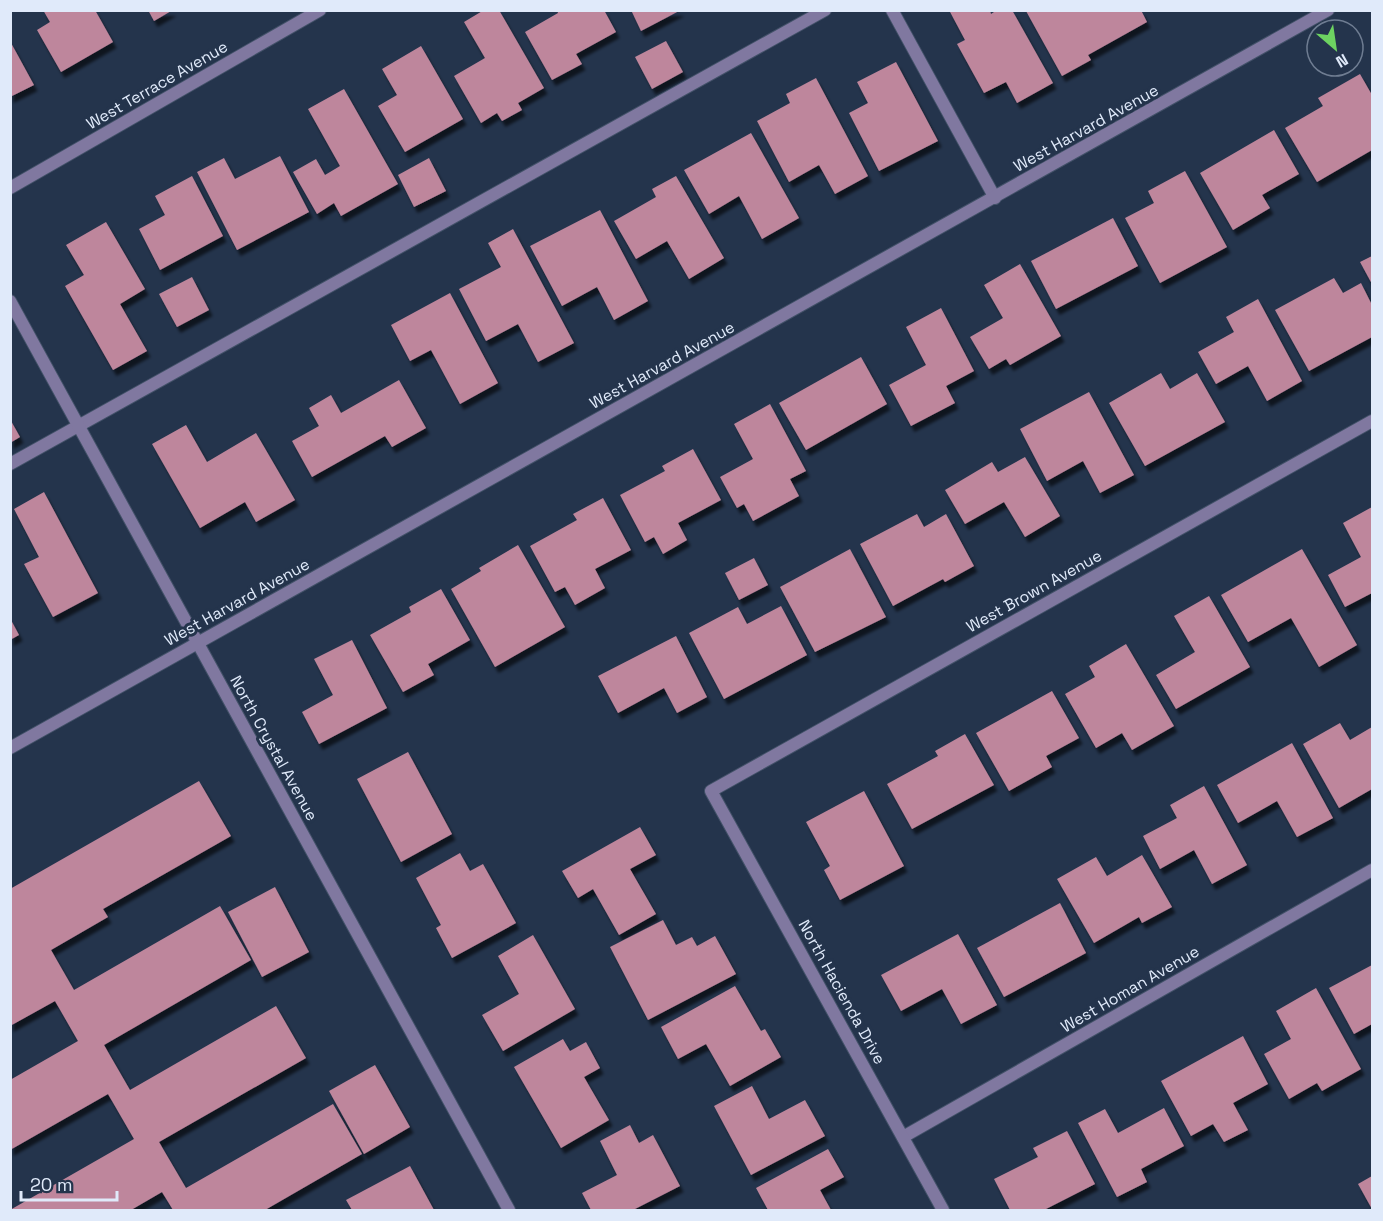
<svg xmlns="http://www.w3.org/2000/svg" width="1383" height="1221" font-family="'Space Grotesk',sans-serif">
  <style>
    .building { fill: #be869c; filter: url(#shadow) }
    .lines { fill: none; stroke-linecap: round; stroke-linejoin: round }
    .service-casing { stroke: #425168; stroke-width: 14 }
    .minor-casing { stroke: #425168; stroke-width: 14 }
    .service { stroke: #8078a0; stroke-width: 12 }
    .minor { stroke: #8078a0; stroke-width: 12 }
    .labels { text-anchor: middle; dominant-baseline: central; stroke-width: 6; stroke-linejoin: round; paint-order: stroke }
    .street-label { font-size: 16px; fill: #e0eafa; stroke: #24344c }
  </style>
  <defs>
    <filter id="shadow"><feDropShadow dx="3.5" dy="6" stdDeviation="1.5" flood-color="#0009"/></filter>
  </defs>
  <rect width="100%" height="100%" fill="#24344c"/>
  <g class="building">
    <path d="M43,10H95L113,42L61,72L37,30L50,22Z"/>
    <path d="M148,10H173L154,21Z"/>
    <path d="M484,10H499L544,88L518,103L522,110L502,121L497,113L481,123L454,76L485,58L464,22Z"/>
    <path d="M557,10H604L616,32L576,54L582,64L552,80L525,32L558,13Z"/>
    <path d="M631,10H681L641,31Z"/>
    <path d="M949,10H990L991,14L997,10H1012L1053,83L1017,103L1006,82L984,93L957,44L965,40Z"/>
    <path d="M1028,10H1141L1147,22L1088,55L1091,60L1062,76L1026,11Z"/>
    <path d="M10,41L34,85L10,97Z"/>
    <path d="M666,41L683,72L652,89L635,57Z"/>
    <path d="M421,46L463,119L405,152L378,106L397,95L382,69Z"/>
    <path d="M896,62L938,141L879,171L849,113L868,103L857,82Z"/>
    <path d="M1360,74L1372,95V150L1317,182L1285,128L1323,106L1318,98Z"/>
    <path d="M816,78L868,176L835,194L819,165L789,182L757,121L790,103L786,94Z"/>
    <path d="M344,89L398,184L341,216L334,203L317,214L293,172L316,159L325,175L340,166L308,109Z"/>
    <path d="M1274,130L1299,174L1262,195L1270,208L1233,230L1200,173Z"/>
    <path d="M751,133L799,218L762,239L739,196L709,214L684,170Z"/>
    <path d="M280,156L309,212L237,250L197,172L224,158L235,179Z"/>
    <path d="M429,158L446,191L414,207L398,175Z"/>
    <path d="M1185,171L1227,247L1160,283L1125,218L1154,203L1148,191Z"/>
    <path d="M192,176L223,236L160,270L139,229L165,215L155,196Z"/>
    <path d="M676,176L724,258L689,279L667,241L636,259L614,221L656,197L652,189Z"/>
    <path d="M600,210L648,301L614,320L597,287L562,306L530,246Z"/>
    <path d="M1113,218L1138,266L1056,309L1031,261Z"/>
    <path d="M106,222L145,289L120,304L147,351L113,370L65,286L84,275L66,245Z"/>
    <path d="M513,229L574,343L538,362L518,324L486,341L459,289L501,267L488,243Z"/>
    <path d="M1372,256V284L1360,262Z"/>
    <path d="M1020,264L1061,336L1010,365L1006,359L989,369L970,337L1003,318L984,285Z"/>
    <path d="M192,277L209,310L177,327L159,294Z"/>
    <path d="M1334,278L1343,293L1361,283L1372,305V337L1309,371L1275,310Z"/>
    <path d="M450,293L498,383L460,404L431,350L410,361L391,325Z"/>
    <path d="M1258,299L1302,381L1267,401L1248,366L1216,384L1198,352L1234,332L1226,317Z"/>
    <path d="M941,308L974,371L946,386L955,403L911,426L889,385L926,365L906,327Z"/>
    <path d="M861,357L887,404L806,450L779,403Z"/>
    <path d="M1161,373L1170,389L1197,373L1225,422L1145,466L1109,403Z"/>
    <path d="M399,380L426,428L392,447L385,436L312,477L292,441L319,426L309,408L331,395L341,413Z"/>
    <path d="M1089,392L1134,475L1100,493L1083,461L1047,481L1020,429Z"/>
    <path d="M770,404L806,471L790,479L799,496L753,521L744,504L737,508L720,477L753,459L734,424Z"/>
    <path d="M10,419L20,437L10,443Z"/>
    <path d="M186,425L207,462L256,433L295,500L256,522L245,502L200,528L152,444Z"/>
    <path d="M693,449L721,500L678,523L687,540L663,554L654,537L645,542L620,495L665,471L662,466Z"/>
    <path d="M1025,457L1060,516L1025,537L1004,502L965,524L945,490L992,462L998,472Z"/>
    <path d="M44,492L98,593L53,617L24,564L39,557L14,509Z"/>
    <path d="M603,498L631,550L595,569L605,588L575,605L565,587L555,592L530,546L577,520L573,514Z"/>
    <path d="M1372,507V593L1345,607L1328,575L1361,557L1343,523Z"/>
    <path d="M917,514L924,527L946,514L974,566L945,582L943,579L893,606L860,544Z"/>
    <path d="M518,545L565,627L495,667L451,589L481,571L479,568Z"/>
    <path d="M850,549L886,617L815,652L780,587Z"/>
    <path d="M1302,549L1357,645L1319,667L1291,618L1248,642L1221,595Z"/>
    <path d="M754,558L768,585L739,600L725,573Z"/>
    <path d="M441,589L470,640L428,664L434,675L403,692L370,635L411,612L409,607Z"/>
    <path d="M1209,596L1250,667L1176,709L1156,675L1195,652L1174,616Z"/>
    <path d="M781,606L807,655L724,699L689,633L738,607L747,624Z"/>
    <path d="M10,618L19,635L10,640Z"/>
    <path d="M676,636L707,697L677,713L664,688L618,713L598,676Z"/>
    <path d="M352,640L387,708L319,744L302,712L333,695L314,659Z"/>
    <path d="M1126,644L1174,726L1132,750L1122,733L1096,748L1065,694L1095,677L1089,666Z"/>
    <path d="M1052,691L1079,738L1046,756L1052,767L1009,791L976,733Z"/>
    <path d="M1340,723L1350,740L1372,727V789L1339,808L1303,744Z"/>
    <path d="M965,734L994,785L912,829L887,784L938,756L935,751Z"/>
    <path d="M1292,743L1333,818L1297,837L1277,801L1238,823L1217,785Z"/>
    <path d="M408,752L452,834L401,862L357,779Z"/>
    <path d="M199,781L231,836L103,909L108,917L51,950L74,990L220,906L251,960L104,1045L130,1090L276,1006L306,1058L159,1142L186,1188L333,1104L362,1154L265,1210H173L162,1192L131,1210H10L134,1139L108,1094L10,1150V1080L78,1041L55,1001L10,1026V889Z"/>
    <path d="M1204,786L1247,865L1212,884L1194,850L1160,869L1143,836L1177,818L1170,805Z"/>
    <path d="M864,791L904,866L840,900L824,870L830,866L806,822Z"/>
    <path d="M640,827L656,855L630,869L656,914L619,935L593,889L578,898L562,871Z"/>
    <path d="M460,853L470,871L483,864L516,923L452,958L436,928L441,925L416,878Z"/>
    <path d="M1142,855L1172,907L1142,923L1139,917L1094,943L1057,879L1096,857L1107,876Z"/>
    <path d="M275,887L309,952L262,977L228,912Z"/>
    <path d="M1060,903L1086,953L1004,997L977,948Z"/>
    <path d="M663,920L676,945L692,937L697,946L715,936L736,974L648,1020L610,947Z"/>
    <path d="M958,934L997,1005L961,1024L942,989L901,1011L881,975Z"/>
    <path d="M533,935L575,1009L503,1051L482,1015L519,994L498,956Z"/>
    <path d="M1372,965V1024L1354,1034L1329,988Z"/>
    <path d="M735,986L761,1031L765,1029L781,1057L730,1086L706,1044L678,1059L661,1027Z"/>
    <path d="M1316,988L1361,1069L1322,1091L1317,1083L1289,1099L1264,1054L1291,1039L1276,1011Z"/>
    <path d="M1243,1036L1268,1084L1233,1103L1248,1130L1224,1142L1213,1124L1191,1136L1161,1081Z"/>
    <path d="M563,1039L570,1051L586,1042L600,1068L584,1077L609,1120L561,1148L514,1067Z"/>
    <path d="M375,1065L410,1127L364,1154L329,1091Z"/>
    <path d="M752,1086L769,1119L805,1100L825,1136L751,1175L714,1106Z"/>
    <path d="M1164,1108L1184,1146L1141,1169L1147,1182L1117,1197L1078,1123L1105,1109L1118,1133Z"/>
    <path d="M630,1125L639,1143L653,1135L680,1186L633,1210H591L582,1193L617,1175L600,1141Z"/>
    <path d="M1067,1131L1095,1184L1044,1210H1010L994,1179L1038,1157L1033,1148Z"/>
    <path d="M828,1149L844,1177L820,1190L831,1210H783L782,1209L768,1210L756,1188Z"/>
    <path d="M410,1166L434,1210H352L346,1200Z"/>
    <path d="M1372,1176V1209L1358,1184Z"/>
  </g>
  <g class="lines">
    <defs>
      <g id="service">
        <path d="M892,10L995,198"/>
        <path d="M10,464L825,10"/>
      </g>
      <g id="minor">
        <path d="M10,188L320,10"/>
        <path d="M10,301L509,1210"/>
        <path d="M10,748L1328,10"/>
        <path d="M903,1137L1372,870"/>
        <path d="M943,1210L711,791L1372,421"/>
      </g>
    </defs>
    <use href="#service" class="service-casing"/>
    <use href="#minor" class="minor-casing"/>
    <use href="#service" class="service"/>
    <use href="#minor" class="minor"/>
  </g>
  <g class="labels">
    <g class="street-label">
      <text transform="translate(157 85) rotate(-30)">West Terrace Avenue</text>
      <text transform="translate(1086 128) rotate(-29)">West Harvard Avenue</text>
      <text transform="translate(662 365) rotate(-29)">West Harvard Avenue</text>
      <text transform="translate(1034 591) rotate(-29)">West Brown Avenue</text>
      <text transform="translate(237 602) rotate(-29)">West Harvard Avenue</text>
      <text transform="translate(274 748) rotate(61)">North Crystal Avenue</text>
      <text transform="translate(1130 989) rotate(-30)">West Homan Avenue</text>
      <text transform="translate(842 992) rotate(61)">North Hacienda Drive</text>
    </g>
  </g>
  <rect width="1383" height="1221" fill="none" stroke="#e0eafa" stroke-width="24"/>
  <g transform="translate(1335 48) rotate(151)"><circle r="28" fill="#24344c" stroke="#6f7d92" stroke-width="1.5"/>
  <path d="M0-4.5L10 22L0 15L-10 22Z" fill="#6dd361"/>
  <text y="-9" font-size="16" font-weight="bold" text-anchor="middle" fill="#e0eafa">N</text>
  </g>
  <path d="M21 1191v9h96v-9" fill="none" stroke="#e0eafa" stroke-width="3"/>
  <text x="30" y="1191" font-size="18" fill="#e0eafa" stroke="#24344c" stroke-width="4.5" paint-order="stroke">20 m</text>
</svg>
